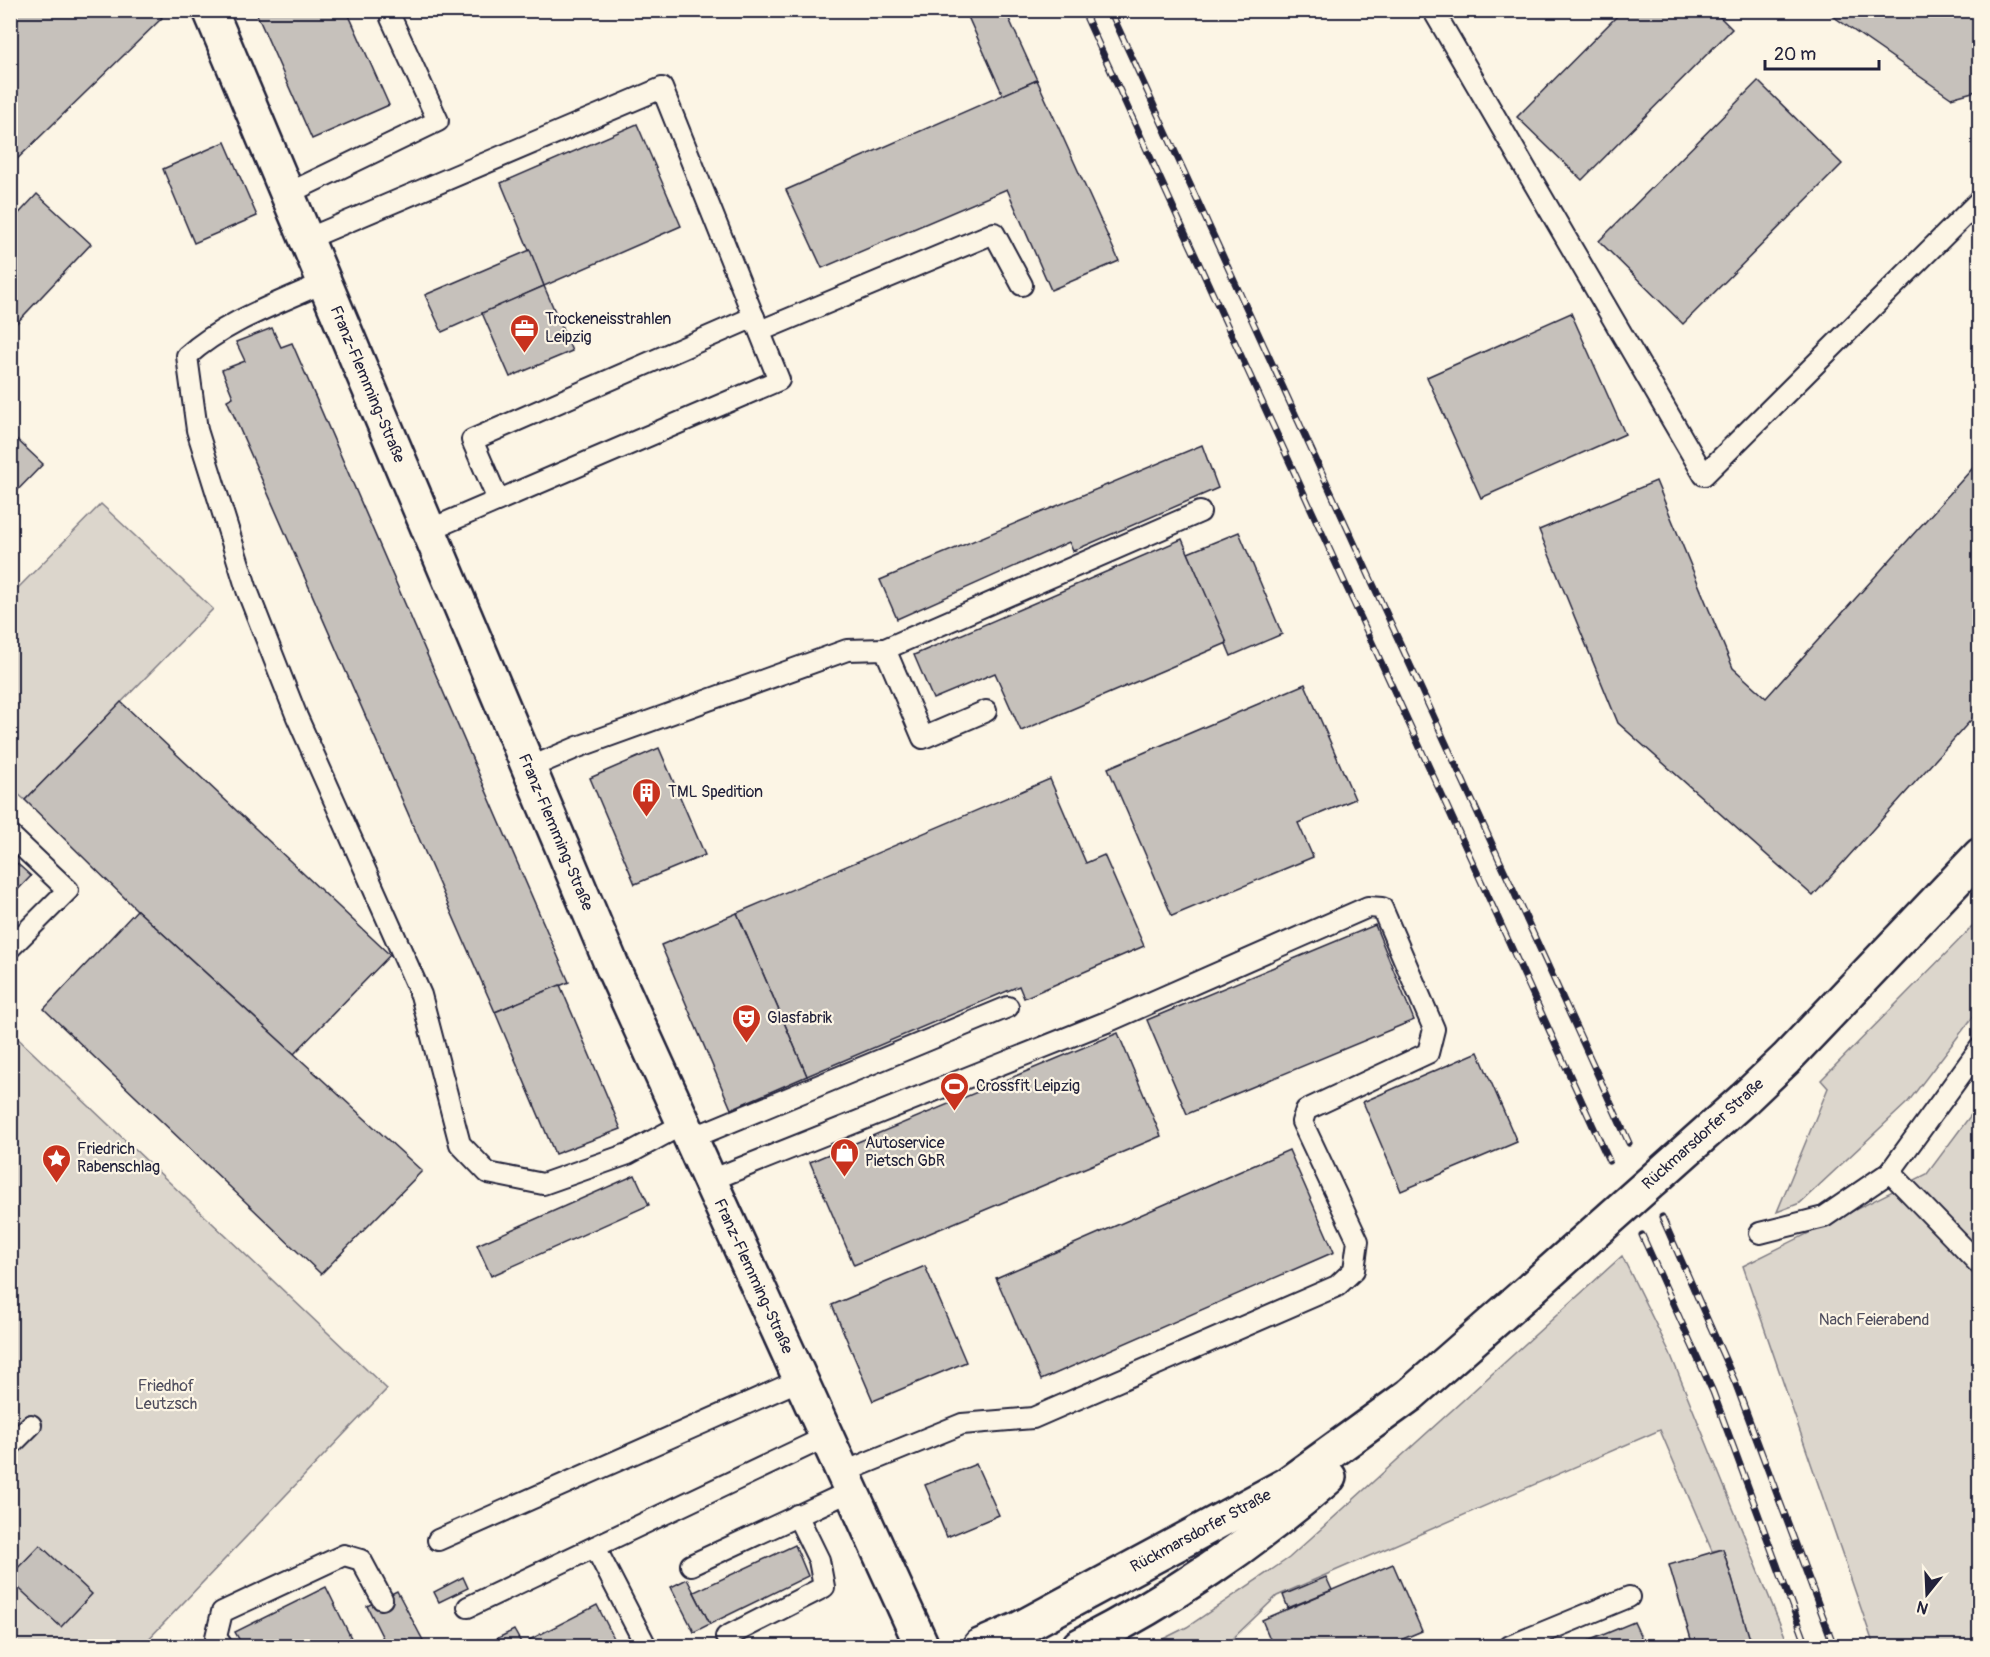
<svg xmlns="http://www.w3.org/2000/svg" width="1990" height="1657" font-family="Pangolin,sans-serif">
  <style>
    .green { fill: #dcd6cc; stroke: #7f7c84; stroke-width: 1.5 }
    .building { fill: #c6c1bb; stroke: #22223b; stroke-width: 1.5 }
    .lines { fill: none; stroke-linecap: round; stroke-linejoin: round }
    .lane-casing { stroke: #22223b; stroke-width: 24 }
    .street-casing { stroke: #22223b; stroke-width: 38 }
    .secondary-casing { stroke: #22223b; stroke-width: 38 }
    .lane { stroke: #fcf5e5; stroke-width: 20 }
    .street { stroke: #fcf5e5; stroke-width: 33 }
    .secondary { stroke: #fcf5e5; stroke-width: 33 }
    .rail-casing { stroke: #22223b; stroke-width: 7 }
    .rail { stroke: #fcf5e5; stroke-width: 4.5; stroke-dasharray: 14; stroke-linecap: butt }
    .secondary-bridge-casing { stroke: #22223b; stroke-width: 38; stroke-linecap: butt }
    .secondary-bridge { stroke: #fcf5e5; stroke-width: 33 }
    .labels { text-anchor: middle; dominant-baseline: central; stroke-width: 4.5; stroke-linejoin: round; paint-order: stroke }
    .poi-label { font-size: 16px; fill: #22223b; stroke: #fcf5e5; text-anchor: start }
    .street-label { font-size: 16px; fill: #22223b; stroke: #fcf5e5 }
    .park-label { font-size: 16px; fill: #504f5f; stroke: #fcf5e5 }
  </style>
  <rect width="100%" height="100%" fill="#fcf5e5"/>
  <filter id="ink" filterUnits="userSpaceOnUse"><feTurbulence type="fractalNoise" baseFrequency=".0167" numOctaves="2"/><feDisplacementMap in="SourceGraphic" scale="12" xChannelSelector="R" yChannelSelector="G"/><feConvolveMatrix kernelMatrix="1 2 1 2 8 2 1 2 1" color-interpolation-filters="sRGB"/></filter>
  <g filter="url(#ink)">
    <g class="green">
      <path d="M101,504L213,609L25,800L11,788V595Z"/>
      <path d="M1979,920V1009L1908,1102L1800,1203L1777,1212L1828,1088L1821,1080Z"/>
      <path d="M10,1031L387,1389L142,1646H11Z"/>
      <path d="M1979,1104V1646H1874L1743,1266L1927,1174Z"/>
      <path d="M1622,1256L1670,1353L1789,1646H1752L1723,1549L1712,1551L1660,1430L1277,1596L1225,1646H1149L1187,1627L1289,1558Z"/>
    </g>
    <g class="building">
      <path d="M20,10H154L162,18L10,166V19Z"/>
      <path d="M255,10H354L348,13L389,105L312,139Z"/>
      <path d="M965,10H1005L1037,80L1003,95Z"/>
      <path d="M1623,10H1713L1732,29L1582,180L1517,117Z"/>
      <path d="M1824,10H1980V85L1976,91L1951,98Z"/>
      <path d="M1037,80L1119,261L1051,290L1007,189L822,268L786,190Z"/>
      <path d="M1758,81L1842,164L1683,324L1599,241Z"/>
      <path d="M637,124L681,226L544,286L501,183Z"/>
      <path d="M225,142L257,216L194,243L163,169Z"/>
      <path d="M37,194L91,244L10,330V223Z"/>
      <path d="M530,250L544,286L442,332L425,295Z"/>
      <path d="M544,286L572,351L510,377L482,313Z"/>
      <path d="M1571,313L1625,434L1481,498L1427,377Z"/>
      <path d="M272,328L281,347L292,343L569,982L495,1012L227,400L233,397L222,370L245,361L236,342Z"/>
      <path d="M10,433L43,464L10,498Z"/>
      <path d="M1202,445L1218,488L1073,551L1069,542L897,619L880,580Z"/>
      <path d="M1980,460V710L1813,896L1618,723L1539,530L1656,481L1733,668L1766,698Z"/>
      <path d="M1239,532L1282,634L1231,656L1188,553Z"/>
      <path d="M1182,539L1227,643L1021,731L995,673L933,699L914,655Z"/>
      <path d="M1305,684L1355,799L1298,823L1313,857L1172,916L1108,768Z"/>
      <path d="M121,702L390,955L294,1054L137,910L25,800Z"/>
      <path d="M659,748L705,855L635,884L590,778Z"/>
      <path d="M1050,779L1086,863L1104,855L1144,946L1024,998L1019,986L807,1076L737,913Z"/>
      <path d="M10,857L31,876L10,898Z"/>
      <path d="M137,910L422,1171L321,1274L44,1009Z"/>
      <path d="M737,913L807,1076L731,1109L661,945Z"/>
      <path d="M1375,925L1414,1020L1187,1114L1147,1020Z"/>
      <path d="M560,985L621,1129L555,1154L495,1012Z"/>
      <path d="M1118,1033L1161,1136L854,1265L810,1162Z"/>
      <path d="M1478,1052L1517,1142L1401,1191L1363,1102Z"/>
      <path d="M1289,1150L1334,1252L1041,1380L996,1278Z"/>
      <path d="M635,1175L649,1205L491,1276L477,1245Z"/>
      <path d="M925,1266L966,1362L873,1401L832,1305Z"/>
      <path d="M976,1464L999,1515L947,1537L925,1485Z"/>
      <path d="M40,1545L92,1594L61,1627L10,1580V1576Z"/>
      <path d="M795,1545L808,1576L710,1624L694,1592Z"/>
      <path d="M1723,1549L1752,1646H1693L1669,1565Z"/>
      <path d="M1393,1564L1422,1631L1386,1646H1273L1262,1620Z"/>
      <path d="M463,1577L468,1588L439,1602L434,1592Z"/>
      <path d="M1326,1577L1332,1590L1288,1608L1283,1595Z"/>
      <path d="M687,1579L710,1624L694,1632L671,1587Z"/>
      <path d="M326,1587L355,1646H243L235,1632Z"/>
      <path d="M397,1591L426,1646H387L367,1606Z"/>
      <path d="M597,1605L618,1646H532L529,1640Z"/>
      <path d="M1634,1622L1645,1646H1576Z"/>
      <path d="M514,1630L523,1646H482Z"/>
    </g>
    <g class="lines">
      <defs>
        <g id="lane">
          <path d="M1433,10L1704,475L1980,200"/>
          <path d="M287,194L438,121L391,18"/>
          <path d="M307,239L662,88L779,380L429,530"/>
          <path d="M325,282C277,304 226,321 187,356L197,430L247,590L297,717L421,995L460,1144L488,1173L543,1184L628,1154L685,1123"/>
          <path d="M760,331L994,233L1022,285"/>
          <path d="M498,500L472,440L754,317"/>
          <path d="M885,649L1200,512"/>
          <path d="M529,768L578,747L847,650L885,649L923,738L986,711"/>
          <path d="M10,835L68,890L10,948"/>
          <path d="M692,1138L1008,1007"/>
          <path d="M1890,1172L1980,1265"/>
          <path d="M711,1180L1109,1021L1368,907L1382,908L1434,1029L1428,1053L1306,1110L1302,1122L1358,1241L1354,1270L1337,1286L1033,1418L962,1424L844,1472"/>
          <path d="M1760,1233L1824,1217L1890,1172L1980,1048"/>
          <path d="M10,1446L31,1425"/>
          <path d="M438,1540L802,1379"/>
          <path d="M595,1547L646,1646"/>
          <path d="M691,1565L853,1490"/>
          <path d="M468,1607L828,1436"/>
          <path d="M726,1637L824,1587L819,1560L797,1515"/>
          <path d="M222,1646L216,1637L222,1612L344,1555L361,1560L382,1599"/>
          <path d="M1510,1646L1629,1597"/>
        </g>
        <g id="street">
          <path id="s1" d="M210,10L613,968L922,1646"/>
        </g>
        <g id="secondary">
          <path d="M1744,1099L1786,1059L1980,855"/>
          <path id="s2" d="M980,1646L1017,1630L1286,1485L1410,1395L1532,1288"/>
          <path d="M1079,1646C1172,1598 1250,1546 1329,1477"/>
        </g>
      </defs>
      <use href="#lane" class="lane-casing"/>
      <use href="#street" class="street-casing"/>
      <use href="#secondary" class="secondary-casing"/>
      <use href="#lane" class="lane"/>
      <use href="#street" class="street"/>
      <use href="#secondary" class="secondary"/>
      <defs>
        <g id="rail">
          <path d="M1083,10L1609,1161"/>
          <path d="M1110,10L1629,1143"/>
          <path d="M1662,1217L1735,1382L1834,1646"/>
          <path d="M1642,1235L1713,1392L1807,1646"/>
        </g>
      </defs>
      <use href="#rail" class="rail-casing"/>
      <use href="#rail" class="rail"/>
      <defs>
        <path id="secondary-bridge" d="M1532,1288L1744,1099"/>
      </defs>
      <use href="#secondary-bridge" class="secondary-bridge-casing"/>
      <use href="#secondary-bridge" class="secondary-bridge"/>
    </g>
  </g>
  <defs>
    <symbol id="office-pin" viewBox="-11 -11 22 30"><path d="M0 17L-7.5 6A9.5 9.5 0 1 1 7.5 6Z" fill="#c8321e" stroke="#fcf5e5"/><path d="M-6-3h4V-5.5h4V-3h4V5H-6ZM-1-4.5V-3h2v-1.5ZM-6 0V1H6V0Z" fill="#fff"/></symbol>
    <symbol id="building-pin" viewBox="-11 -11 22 30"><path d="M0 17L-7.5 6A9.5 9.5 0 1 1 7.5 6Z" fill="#c8321e" stroke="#fcf5e5"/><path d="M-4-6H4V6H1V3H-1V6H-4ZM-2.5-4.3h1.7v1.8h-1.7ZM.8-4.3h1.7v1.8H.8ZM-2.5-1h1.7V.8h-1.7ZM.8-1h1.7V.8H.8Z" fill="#fff"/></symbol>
    <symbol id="theatre-pin" viewBox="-11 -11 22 30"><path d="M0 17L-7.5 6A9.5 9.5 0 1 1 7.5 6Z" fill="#c8321e" stroke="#fcf5e5"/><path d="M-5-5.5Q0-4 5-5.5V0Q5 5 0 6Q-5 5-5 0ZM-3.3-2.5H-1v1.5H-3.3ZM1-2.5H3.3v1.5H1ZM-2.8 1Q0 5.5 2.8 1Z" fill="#fff"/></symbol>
    <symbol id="stadium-pin" viewBox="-11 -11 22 30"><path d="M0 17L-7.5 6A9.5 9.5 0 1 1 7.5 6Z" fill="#c8321e" stroke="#fcf5e5"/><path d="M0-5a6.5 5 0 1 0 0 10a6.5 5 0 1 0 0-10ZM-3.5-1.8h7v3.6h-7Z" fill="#fff"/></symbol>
    <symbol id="shop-pin" viewBox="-11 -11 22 30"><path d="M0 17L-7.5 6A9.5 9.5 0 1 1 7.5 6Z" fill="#c8321e" stroke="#fcf5e5"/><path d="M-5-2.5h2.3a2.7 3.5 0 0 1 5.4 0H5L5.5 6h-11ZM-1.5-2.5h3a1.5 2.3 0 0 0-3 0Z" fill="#fff"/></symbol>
    <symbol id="sight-pin" viewBox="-11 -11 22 30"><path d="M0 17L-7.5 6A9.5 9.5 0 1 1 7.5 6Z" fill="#c8321e" stroke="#fcf5e5"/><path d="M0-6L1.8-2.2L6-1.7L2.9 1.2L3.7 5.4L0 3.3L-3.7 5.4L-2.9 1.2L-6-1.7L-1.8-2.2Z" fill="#fff"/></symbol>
  </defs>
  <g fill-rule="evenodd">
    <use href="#office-pin" x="508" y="312" width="33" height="45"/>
    <use href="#building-pin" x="630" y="776" width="33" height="45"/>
    <use href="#theatre-pin" x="730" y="1002" width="33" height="45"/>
    <use href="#stadium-pin" x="938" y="1070" width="33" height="45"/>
    <use href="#shop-pin" x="828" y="1136" width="33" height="45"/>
    <use href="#sight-pin" x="40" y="1142" width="33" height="45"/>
  </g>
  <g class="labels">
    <g class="poi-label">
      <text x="545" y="319">Trockeneisstrahlen<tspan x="545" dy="18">Leipzig</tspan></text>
      <text x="668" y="792">TML Spedition</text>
      <text x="767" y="1018">Glasfabrik</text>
      <text x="976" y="1086">Crossfit Leipzig</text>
      <text x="865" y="1143">Autoservice<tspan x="865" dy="18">Pietsch GbR</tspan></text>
      <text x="77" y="1149">Friedrich<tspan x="77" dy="18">Rabenschlag</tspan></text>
    </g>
    <g class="street-label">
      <text stroke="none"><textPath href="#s1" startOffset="406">Franz-Flemming-Straße</textPath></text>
      <text stroke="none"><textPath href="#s1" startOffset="892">Franz-Flemming-Straße</textPath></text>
      <text transform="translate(1703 1134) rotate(-42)">Rückmarsdorfer Straße</text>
      <text stroke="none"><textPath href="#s1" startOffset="1378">Franz-Flemming-Straße</textPath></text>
      <text stroke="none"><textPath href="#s2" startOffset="249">Rückmarsdorfer Straße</textPath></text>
    </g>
    <g class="park-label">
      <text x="1874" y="1320">Nach Feierabend</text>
      <text x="166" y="1386">Friedhof<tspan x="166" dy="18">Leutzsch</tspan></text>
    </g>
  </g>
  <rect width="1990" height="1657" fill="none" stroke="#fcf5e5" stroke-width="36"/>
  <rect x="18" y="18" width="1954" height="1621" fill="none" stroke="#22223b" stroke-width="2" filter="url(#ink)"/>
  <g transform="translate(1927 1594) rotate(198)" stroke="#fcf5e5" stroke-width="4.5" paint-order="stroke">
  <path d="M0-4.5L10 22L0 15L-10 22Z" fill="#22223b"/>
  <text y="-9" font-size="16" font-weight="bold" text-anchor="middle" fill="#22223b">N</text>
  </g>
  <path d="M1765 60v9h114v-9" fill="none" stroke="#22223b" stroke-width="3"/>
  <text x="1774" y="60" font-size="18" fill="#22223b" stroke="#fcf5e5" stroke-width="4.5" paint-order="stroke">20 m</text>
</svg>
